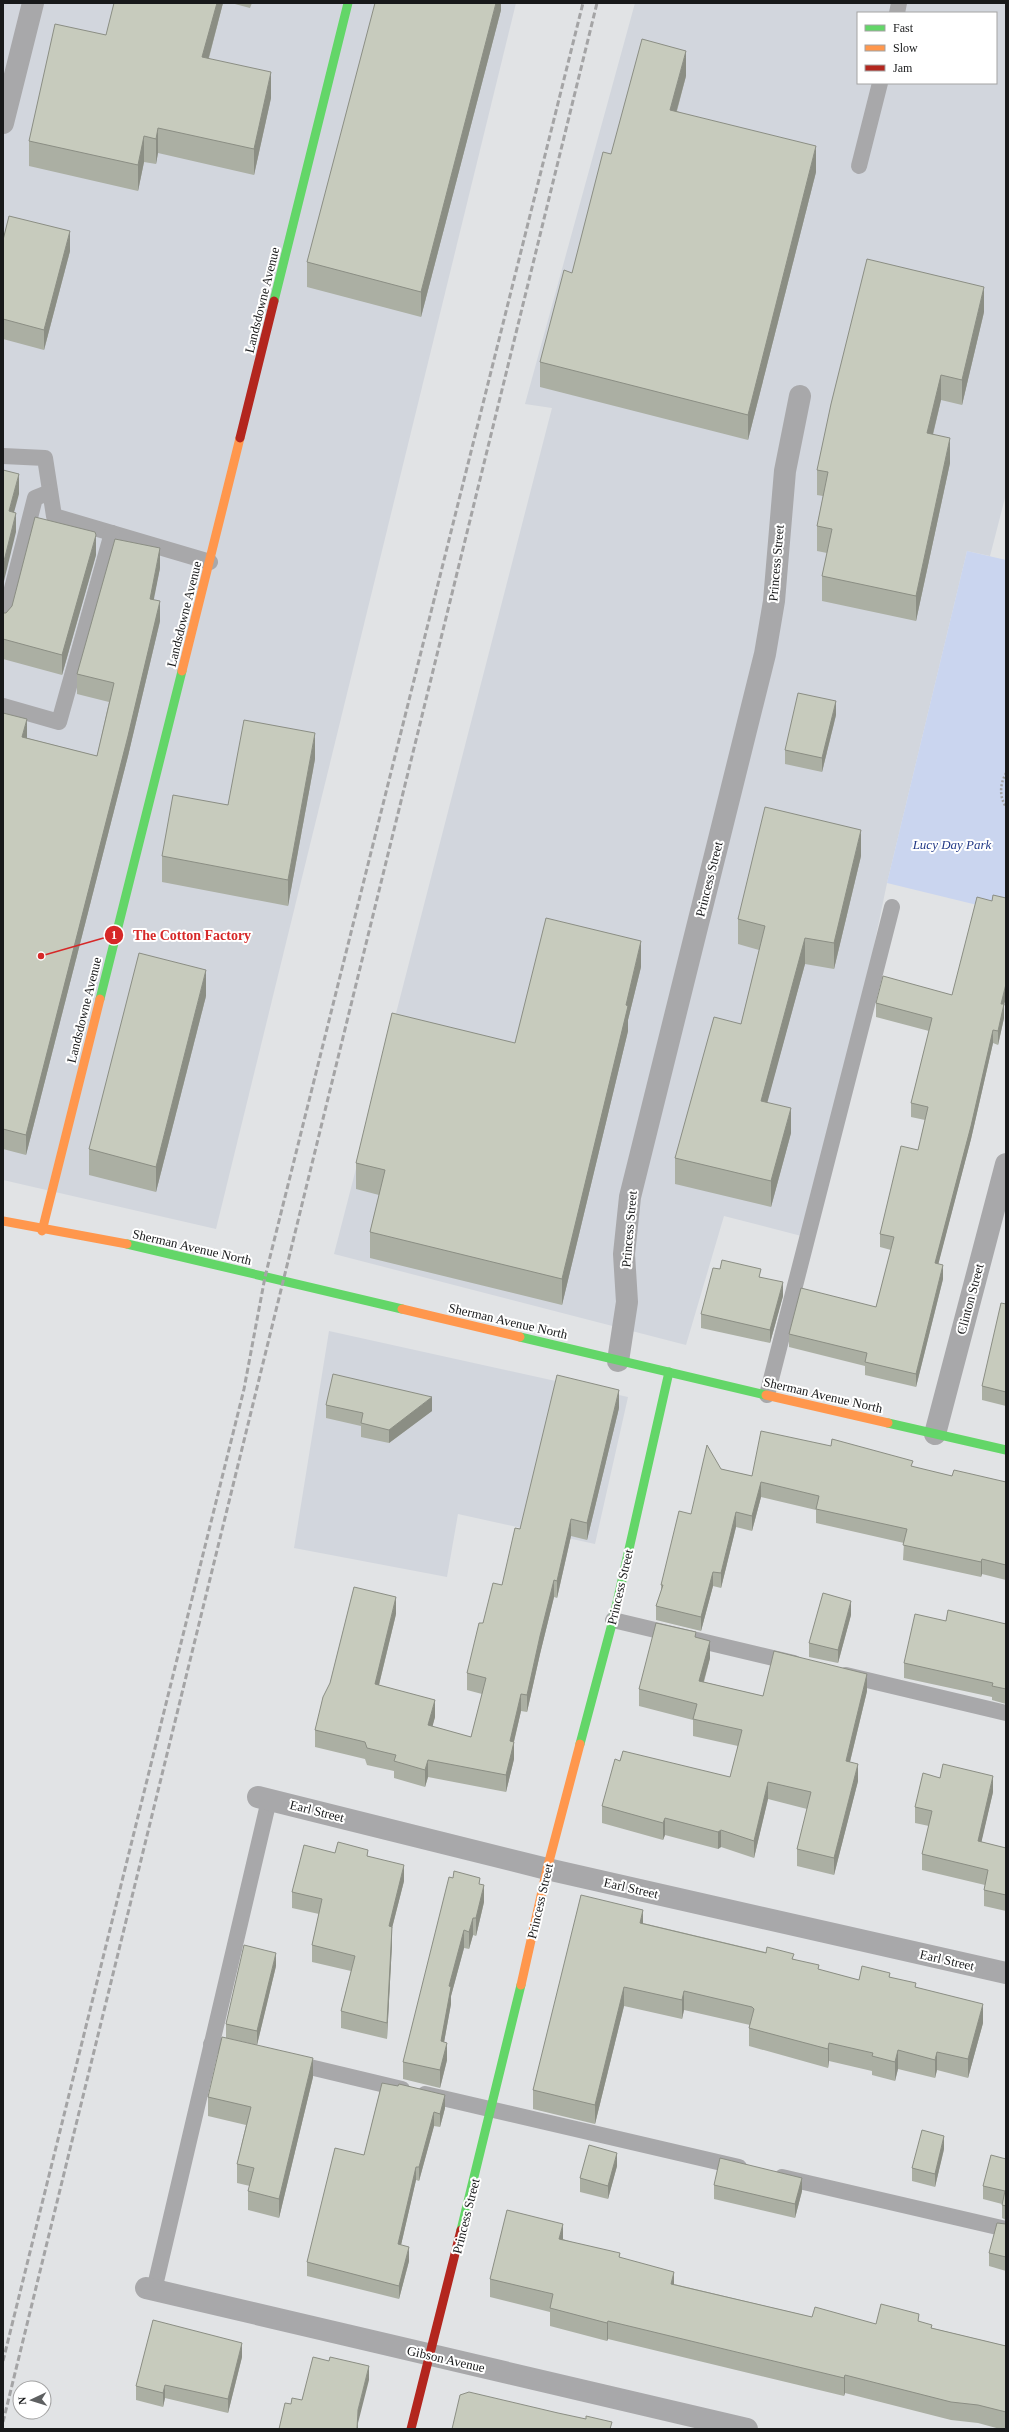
<svg xmlns="http://www.w3.org/2000/svg" width="1009" height="2432" font-family="Georgia,serif">
  <style>
    .built { fill: #d2d6dd; fill-rule: evenodd }
    .green { fill: #cad5ef }
    .lines { fill: none; stroke-linecap: round; stroke-linejoin: round }
    .path { stroke: #a2a2a4; stroke-width: 2.5; stroke-dasharray: 2 2; stroke-linecap: butt }
    .lane { stroke: #a8a8aa; stroke-width: 16 }
    .street { stroke: #a8a8aa; stroke-width: 22 }
    .fast { stroke: #63d668; stroke-width: 9 }
    .slow { stroke: #ff974d; stroke-width: 9 }
    .jam { stroke: #b3261e; stroke-width: 9 }
    .rail { stroke: #a4a4a5; stroke-width: 3; stroke-dasharray: 6 3; stroke-linecap: butt }
    .wall { fill: #abafa3 }
    .shaded-wall { fill: #8b8e84 }
    .building { fill: #c7cbbd; stroke: #8b8e84 }
    .labels { text-anchor: middle; dominant-baseline: central; stroke-width: 4; stroke-linejoin: round; paint-order: stroke }
    .street-label { font-size: 13px; fill: #18191a; stroke: #fff }
    .park-label { font-size: 13px; font-style: italic; fill: #233a87; stroke: #fff }
    .leader { fill: none; stroke: #d62828; stroke-width: 1.5 }
    .callout-dot { fill: #d62828; stroke: #fff; stroke-width: 1.5 }
    .mark-label { font-size: 12px; text-anchor: middle; font-weight: bold; fill: #fff }
    .callout-label { font-size: 14px; text-anchor: middle; font-weight: bold; fill: #d62828; stroke: #fff; stroke-width: 4; stroke-linejoin: round; paint-order: stroke }
  </style>
  <rect width="100%" height="100%" fill="#e1e3e5"/>
  <g class="built">
    <path d="M3,3H516L216,1229L3,1180Z"/>
    <path d="M635,3H1006V494L990,556L967,551L887,883L813,1239L724,1216L686,1345L334,1254L552,408L525,404ZM858,13H996V83H858Z"/>
    <path d="M329,1331L628,1397L595,1544L458,1514L447,1577L294,1548Z"/>
  </g>
  <path class="green" d="M967,551L1006,560V912L887,883Z"/>
  <g class="lines">
    <path class="path" d="M1006,773C1000,784 999,796 1006,807"/>
    <g class="lane">
      <path d="M897,13L899,3"/>
      <path d="M859,166L880,83"/>
      <path d="M3,456L45,458L54,516L210,562"/>
      <path d="M3,624L35,498L50,492"/>
      <path d="M3,706L59,722L112,533"/>
      <path d="M767,1395L892,907"/>
      <path d="M613,1620L794,1663"/>
      <path d="M846,1675L1006,1713"/>
      <path d="M211,2044L241,2051"/>
      <path d="M293,2063L402,2089"/>
      <path d="M425,2094L739,2167"/>
      <path d="M782,2177L1006,2229"/>
      <path d="M154,2290L269,1800"/>
    </g>
    <g class="street">
      <path d="M3,123L33,3"/>
      <path d="M618,1361L627,1302L624,1254L630,1197L765,654L774,601L785,471L800,396"/>
      <path d="M935,1434L1006,1164"/>
      <path d="M258,1797L547,1869L1006,1973"/>
      <path d="M146,2288L747,2429"/>
    </g>
    <g class="fast">
      <path d="M274,301L348,3"/>
      <path d="M100,999L182,671"/>
      <path d="M127,1244L402,1309"/>
      <path d="M520,1337L766,1395"/>
      <path d="M888,1423L1006,1450"/>
      <path d="M580,1744L613,1620L669,1372"/>
      <path d="M461,2230L521,1985"/>
    </g>
    <g class="slow">
      <path d="M182,671L240,438"/>
      <path d="M3,1221L127,1244"/>
      <path d="M42,1231L100,999"/>
      <path d="M402,1309L520,1337"/>
      <path d="M766,1395L888,1423"/>
      <path d="M521,1985L547,1869L580,1744"/>
    </g>
    <g class="jam">
      <path d="M240,438L274,301"/>
      <path d="M411,2429L461,2230"/>
    </g>
    <g class="rail">
      <path d="M3,2361L244,1389L265,1277L583,3"/>
      <path d="M3,2422L597,3"/>
    </g>
  </g>
  <g class="wall">
    <path d="M223,3L209,58L271,98L254,175L158,153L156,164L144,162L138,191L29,166V141L106,35Z"/>
    <path d="M231,3H252L250,8Z"/>
    <path d="M501,3V10L421,317L307,287V262Z"/>
    <path d="M686,76L677,111L816,172L748,440L540,387V362L572,273L611,154Z"/>
    <path d="M3,240L70,251L44,350L3,339Z"/>
    <path d="M984,312L962,405L941,400L933,435L950,463L916,621L822,601V576L827,553L817,551V526L823,496L817,495V470Z"/>
    <path d="M96,555L62,675L3,659V613H6Z"/>
    <path d="M160,568L153,600L160,621L128,756L26,1155L3,1149V713L27,738L97,756L109,702L77,694V674Z"/>
    <path d="M836,715L822,772L785,764V750Z"/>
    <path d="M315,759L288,906L162,882V856L228,805Z"/>
    <path d="M861,856L834,969L805,964L767,1102L791,1133L771,1207L675,1184V1158L741,1024L759,950L738,944V919Z"/>
    <path d="M641,967L628,1020V1031L562,1305L370,1258V1232L379,1195L356,1189V1163L515,1043Z"/>
    <path d="M952,995L1004,1004V1018L998,1045L993,1043L971,1139L938,1264L943,1279L916,1387L865,1375V1366L789,1347V1334L876,1307L891,1250L880,1247V1234L918,1150L925,1120L911,1117V1103L929,1031L876,1017V1003Z"/>
    <path d="M206,996L156,1192L89,1175V1149Z"/>
    <path d="M761,1277L783,1296L770,1343L701,1328V1314Z"/>
    <path d="M1006,1304V1406L982,1400V1386Z"/>
    <path d="M326,1405L432,1411L389,1443L361,1437V1426L326,1418Z"/>
    <path d="M619,1408L587,1540L571,1536L557,1598L554,1597L540,1654L527,1712L521,1711L514,1742V1759L506,1792L428,1777L425,1787L394,1778V1771L367,1765L365,1759L315,1747V1730L396,1614L379,1685L435,1717L432,1727L471,1737L482,1694L467,1690V1673L483,1623L502,1585L520,1529Z"/>
    <path d="M913,1467L952,1476L1006,1482V1580L982,1574L981,1577L903,1560L904,1543L816,1523V1510L761,1497L752,1531L736,1527L721,1588L713,1586L701,1631L656,1620V1606L661,1592V1585L691,1514L721,1469L752,1476Z"/>
    <path d="M851,1615L838,1663L809,1657V1643Z"/>
    <path d="M946,1621L1006,1624V1704L992,1700V1697L904,1678V1663Z"/>
    <path d="M696,1637L710,1658L704,1682L763,1696L867,1691L850,1762L858,1781L834,1875L797,1866V1849L807,1809L768,1799L754,1858L721,1847L718,1849L665,1835L663,1840L602,1823V1806L620,1761L730,1777L738,1746L693,1736V1720L639,1706V1689Z"/>
    <path d="M993,1792L981,1842L1006,1848V1911L984,1906V1890L985,1885L922,1870V1854L929,1826L915,1823V1807Z"/>
    <path d="M335,1853L368,1856L404,1881L392,1928V1944L387,2039L341,2028V2011L351,1971L312,1962V1945L319,1914L292,1908V1892Z"/>
    <path d="M480,1884L484,1902L476,1936L473,1935L469,1949L464,1948L451,1996V2004L444,2042L447,2060L440,2088L403,2079V2062Z"/>
    <path d="M643,1923L794,1959L819,1970L859,1980L890,1977L916,1987L983,2023L968,2078L937,2070L935,2078L898,2069L895,2081L872,2075V2071L829,2061L828,2068L749,2046V2028L750,2025L684,2010L682,2019L624,2006L595,2124L533,2109V2090Z"/>
    <path d="M276,1966L257,2045L226,2038V2024Z"/>
    <path d="M313,2077L279,2218L248,2210V2191L250,2186L237,2183V2164L246,2125L208,2116V2097Z"/>
    <path d="M382,2083L445,2108L440,2127L434,2126L419,2181L416,2180L401,2245L409,2261L399,2299L307,2276V2262L364,2155Z"/>
    <path d="M944,2149L935,2187L912,2181V2168Z"/>
    <path d="M1006,2159V2220L1002,2218V2204L983,2199V2186Z"/>
    <path d="M617,2166L608,2199L580,2192V2178Z"/>
    <path d="M714,2185L802,2191L795,2218L714,2199Z"/>
    <path d="M1006,2224V2271L989,2266V2253Z"/>
    <path d="M563,2239L620,2258L674,2284L812,2317L876,2324L919,2322L932,2328L1006,2346V2429H1000L978,2423L951,2420L845,2393L844,2396L608,2339L607,2341L550,2326V2312L490,2297V2279Z"/>
    <path d="M242,2357L228,2413L165,2398L163,2407L136,2400V2386Z"/>
  </g>
  <g class="shaded-wall">
    <path d="M217,3H223L202,83V57Z"/>
    <path d="M496,3H501V10L421,317V292Z"/>
    <path d="M686,51V76L670,135V110Z"/>
    <path d="M271,72V98L254,175V149Z"/>
    <path d="M158,128V153L156,164V139Z"/>
    <path d="M144,136V162L138,191V165Z"/>
    <path d="M816,146V172L748,440V415Z"/>
    <path d="M70,231V251L44,350V330Z"/>
    <path d="M984,287V312L962,405V380Z"/>
    <path d="M941,375V400L927,458V433Z"/>
    <path d="M950,438V463L916,621V596Z"/>
    <path d="M19,474V494L9,531V511Z"/>
    <path d="M16,513V532L3,585V565Z"/>
    <path d="M96,535V555L62,675V655Z"/>
    <path d="M160,548V568L150,619V599Z"/>
    <path d="M160,601V621L128,756L26,1155V1135Z"/>
    <path d="M836,701V715L822,772V758Z"/>
    <path d="M27,719V739L22,737Z"/>
    <path d="M315,733V759L288,906V880Z"/>
    <path d="M861,830V856L834,969V943Z"/>
    <path d="M805,938V964L761,1126V1101Z"/>
    <path d="M641,941V967L628,1020V1031L562,1305V1279Z"/>
    <path d="M206,970V996L156,1192V1167Z"/>
    <path d="M1006,984V998L1001,1017V1004Z"/>
    <path d="M1004,1004V1018L998,1045V1031Z"/>
    <path d="M993,1030V1043L971,1139L935,1277V1263Z"/>
    <path d="M791,1108V1133L771,1207V1181Z"/>
    <path d="M943,1265V1279L916,1387V1374Z"/>
    <path d="M783,1282V1296L770,1343V1330Z"/>
    <path d="M619,1390V1408L587,1540V1523Z"/>
    <path d="M432,1397V1411L389,1443V1430Z"/>
    <path d="M761,1482V1497L752,1531V1516Z"/>
    <path d="M736,1512V1527L721,1588V1573Z"/>
    <path d="M571,1519V1536L557,1598V1581Z"/>
    <path d="M982,1559V1574L981,1577V1562Z"/>
    <path d="M713,1572V1586L701,1631V1617Z"/>
    <path d="M554,1580V1597L540,1654L527,1712V1695L540,1636Z"/>
    <path d="M396,1597V1614L375,1701V1684Z"/>
    <path d="M851,1601V1615L838,1663V1650Z"/>
    <path d="M710,1641V1658L699,1698V1681Z"/>
    <path d="M867,1674V1691L846,1778V1761Z"/>
    <path d="M521,1694V1711L510,1758V1741Z"/>
    <path d="M435,1700V1717L428,1743V1725Z"/>
    <path d="M514,1742V1759L506,1792V1775Z"/>
    <path d="M428,1760V1777L425,1787V1770Z"/>
    <path d="M858,1764V1781L834,1875V1858Z"/>
    <path d="M993,1776V1792L978,1857V1841Z"/>
    <path d="M768,1782V1799L754,1858V1841Z"/>
    <path d="M665,1818V1835L663,1840V1823Z"/>
    <path d="M721,1830V1847L718,1849V1832Z"/>
    <path d="M404,1865V1881L392,1928V1944L387,2039L389,1926Z"/>
    <path d="M484,1885V1902L476,1936V1918Z"/>
    <path d="M643,1910V1929L640,1923Z"/>
    <path d="M473,1918V1935L469,1949V1932Z"/>
    <path d="M464,1930V1948L451,1996V2004L441,2059V2041L449,1986Z"/>
    <path d="M276,1953V1966L257,2045V2031Z"/>
    <path d="M624,1987V2006L595,2124V2105Z"/>
    <path d="M684,1991V2010L682,2019V2000Z"/>
    <path d="M983,2004V2023L968,2078V2059Z"/>
    <path d="M447,2043V2060L440,2088V2070Z"/>
    <path d="M829,2043V2061L828,2068V2049Z"/>
    <path d="M898,2050V2069L895,2081V2062Z"/>
    <path d="M937,2052V2070L935,2078V2060Z"/>
    <path d="M313,2058V2077L279,2218V2199Z"/>
    <path d="M445,2095V2108L440,2127V2114Z"/>
    <path d="M434,2112V2126L419,2181V2167Z"/>
    <path d="M944,2136V2149L935,2187V2174Z"/>
    <path d="M617,2153V2166L608,2199V2186Z"/>
    <path d="M416,2167V2180L398,2258V2244Z"/>
    <path d="M802,2178V2191L795,2218V2204Z"/>
    <path d="M563,2224V2242L559,2239Z"/>
    <path d="M409,2247V2261L399,2299V2286Z"/>
    <path d="M674,2272V2290L671,2284Z"/>
    <path d="M608,2321V2339L607,2341V2323Z"/>
    <path d="M242,2343V2357L228,2413V2399Z"/>
    <path d="M369,2366V2380L358,2423V2429H357L358,2410Z"/>
    <path d="M845,2375V2393L844,2396V2378Z"/>
    <path d="M165,2385V2398L163,2407V2393Z"/>
  </g>
  <g class="building">
    <path d="M114,3H217L202,57L271,72L254,149L158,128L156,139L144,136L138,165L29,141L55,24L106,35Z"/>
    <path d="M375,3H496L421,292L307,262Z"/>
    <path d="M642,39L686,51L670,110L816,146L748,415L540,362L564,270L572,273L603,152L611,154Z"/>
    <path d="M9,216L70,231L44,330L3,319V240Z"/>
    <path d="M867,259L984,287L962,380L941,375L927,433L950,438L916,596L822,576L832,529L817,526L828,472L817,470L831,404Z"/>
    <path d="M3,470L19,474L9,511L16,513L3,565Z"/>
    <path d="M35,517L95,532L96,535L62,655L3,639V613H6L12,606Z"/>
    <path d="M115,539L160,548L150,599L160,601L128,736L26,1135L3,1129V713L27,719L22,737L97,756L114,683L77,674Z"/>
    <path d="M798,693L836,701L822,758L785,750Z"/>
    <path d="M244,720L315,733L288,880L162,856L173,795L228,805Z"/>
    <path d="M765,807L861,830L834,943L805,938L761,1101L791,1108L771,1181L675,1158L714,1017L741,1024L765,926L738,919Z"/>
    <path d="M993,895L1006,898V984L1001,1004H1004L998,1031L993,1030L971,1126L935,1263L943,1265L916,1374L865,1362L867,1353L789,1334L801,1288L876,1307L894,1237L880,1234L901,1146L918,1150L928,1107L911,1103L932,1018L876,1003L883,976L952,995L977,897L992,901Z"/>
    <path d="M546,918L641,941L626,1005L628,1006L562,1279L370,1232L385,1170L356,1163L392,1013L515,1043Z"/>
    <path d="M139,953L206,970L156,1167L89,1149Z"/>
    <path d="M722,1260L761,1269L759,1277L783,1282L770,1330L701,1314L713,1268L720,1269Z"/>
    <path d="M1001,1303L1006,1304V1392L982,1386Z"/>
    <path d="M333,1374L432,1397L389,1430L361,1423L363,1413L326,1405Z"/>
    <path d="M557,1375L619,1390L587,1523L571,1519L557,1581L554,1580L540,1636L527,1695L521,1694L510,1741L514,1742L506,1775L428,1760L425,1770L394,1761L396,1755L367,1748L365,1742L315,1730L323,1697L330,1683L354,1587L396,1597L375,1684L435,1700L428,1725L471,1737L486,1678L467,1673L479,1623H483L493,1583L502,1585L515,1528L520,1529Z"/>
    <path d="M761,1431L831,1446L832,1439L913,1461L911,1466L952,1476L954,1470L1006,1482V1565L982,1559L981,1562L903,1545L907,1529L816,1509L819,1496L761,1482L752,1516L736,1512L721,1573L713,1572L701,1617L656,1606L663,1585H661L679,1511L691,1514L707,1445L721,1469L752,1476Z"/>
    <path d="M823,1593L851,1601L838,1650L809,1643Z"/>
    <path d="M948,1610L1006,1624V1689L992,1686L993,1683L904,1663L915,1614L946,1621Z"/>
    <path d="M656,1623L696,1632L695,1637L710,1641L699,1681L763,1696L774,1651L867,1674L846,1761L858,1764L834,1858L797,1849L811,1792L768,1782L754,1841L721,1830L718,1832L665,1818L663,1823L602,1806L615,1759L620,1761L623,1751L730,1777L742,1730L693,1719L697,1704L639,1689Z"/>
    <path d="M943,1764L993,1776L978,1841L1006,1848V1895L984,1890L988,1870L922,1854L932,1811L915,1807L923,1773L940,1778Z"/>
    <path d="M338,1842L368,1850L367,1856L404,1865L389,1926L392,1927L387,2023L341,2011L355,1956L312,1945L322,1899L292,1892L304,1845L335,1853Z"/>
    <path d="M454,1871L480,1878L479,1884L484,1885L476,1918H473L469,1932L464,1930L449,1986L451,1987L441,2041L447,2043L440,2070L403,2062L449,1877L453,1878Z"/>
    <path d="M581,1895L643,1910L640,1923L766,1953L767,1947L794,1954L792,1959L819,1965L818,1969L859,1980L862,1966L890,1973L889,1977L916,1983L915,1987L983,2004L968,2059L937,2052L935,2060L898,2050L895,2062L872,2056L873,2053L829,2043L828,2049L749,2028L754,2009L752,2007L684,1991L682,2000L624,1987L595,2105L533,2090Z"/>
    <path d="M244,1945L276,1953L257,2031L226,2024Z"/>
    <path d="M222,2037L313,2058L279,2199L248,2191L254,2168L237,2164L251,2107L208,2097Z"/>
    <path d="M382,2083L398,2086L399,2084L445,2095L440,2114L434,2112L419,2167H416L398,2244L409,2247L399,2286L307,2262L335,2148L364,2155Z"/>
    <path d="M922,2130L944,2136L935,2174L912,2168Z"/>
    <path d="M589,2145L617,2153L608,2186L580,2178Z"/>
    <path d="M991,2155L1006,2159V2206L1002,2205L1005,2191L983,2186Z"/>
    <path d="M720,2158L802,2178L795,2204L714,2185Z"/>
    <path d="M507,2210L563,2224L559,2239L620,2253L619,2257L674,2272L671,2284L812,2317L815,2307L876,2324L881,2304L919,2314L918,2321L932,2325L931,2328L1006,2346V2412L978,2405L951,2402L845,2375L844,2378L608,2321L607,2323L550,2308L553,2294L490,2279Z"/>
    <path d="M997,2223L1006,2224V2257L989,2253Z"/>
    <path d="M153,2320L242,2343L228,2399L165,2385L163,2393L136,2386Z"/>
    <path d="M313,2357L329,2361L330,2357L369,2366L358,2410L357,2429H279L285,2403L291,2404L292,2398L302,2400Z"/>
    <path d="M469,2392L558,2413L586,2419V2416L612,2422L610,2429H452L460,2395Z"/>
  </g>
  <g class="labels">
    <g class="street-label">
      <text transform="translate(262 300) rotate(-76)">Landsdowne Avenue</text>
      <text transform="translate(776 563) rotate(-85)">Princess Street</text>
      <text transform="translate(184 614) rotate(-76)">Landsdowne Avenue</text>
      <text transform="translate(709 879) rotate(-76)">Princess Street</text>
      <text transform="translate(84 1010) rotate(-76)">Landsdowne Avenue</text>
      <text transform="translate(629 1229) rotate(-85)">Princess Street</text>
      <text transform="translate(192 1247) rotate(13)">Sherman Avenue North</text>
      <text transform="translate(970 1299) rotate(-75)">Clinton Street</text>
      <text transform="translate(508 1321) rotate(13)">Sherman Avenue North</text>
      <text transform="translate(823 1395) rotate(13)">Sherman Avenue North</text>
      <text transform="translate(620 1587) rotate(-77)">Princess Street</text>
      <text transform="translate(317 1811) rotate(14)">Earl Street</text>
      <text transform="translate(631 1888) rotate(13)">Earl Street</text>
      <text transform="translate(540 1901) rotate(-77)">Princess Street</text>
      <text transform="translate(947 1960) rotate(13)">Earl Street</text>
      <text transform="translate(466 2216) rotate(-76)">Princess Street</text>
      <text transform="translate(446 2359) rotate(13)">Gibson Avenue</text>
    </g>
    <g class="park-label">
      <text x="952" y="844">Lucy Day Park</text>
    </g>
  </g>
  <path class="leader" d="M41 956L114 935"/>
  <g class="callout-dot">
    <circle cx="41" cy="956" r="4"/>
    <circle cx="114" cy="935" r="10"/>
  </g>
  <g class="mark-label">
    <text x="114" y="939">1</text>
  </g>
  <g class="callout-label">
    <text x="192" y="940">The Cotton Factory</text>
  </g>
  <rect width="1009" height="2432" fill="none" stroke="#18191a" stroke-width="8"/>
  <rect x="857" y="12" width="140" height="72" fill="#ffffff" stroke="#a3a3a3"/>
  <rect x="865" y="25" width="20" height="6" fill="#63d668" stroke="#a3a3a3"/>
  <text x="893" y="32" font-size="12" fill="#18191a">Fast</text>
  <rect x="865" y="45" width="20" height="6" fill="#ff974d" stroke="#a3a3a3"/>
  <text x="893" y="52" font-size="12" fill="#18191a">Slow</text>
  <rect x="865" y="65" width="20" height="6" fill="#b3261e" stroke="#a3a3a3"/>
  <text x="893" y="72" font-size="12" fill="#18191a">Jam</text>
  <g transform="translate(32 2400) rotate(266)"><circle r="19" fill="#ffffff" stroke="#a3a3a3"/>
  <path d="M0-3L7 15L0 10L-7 15Z" fill="#5e6061"/>
  <text y="-6" font-size="11" font-weight="bold" text-anchor="middle" fill="#18191a">N</text>
  </g>
</svg>
